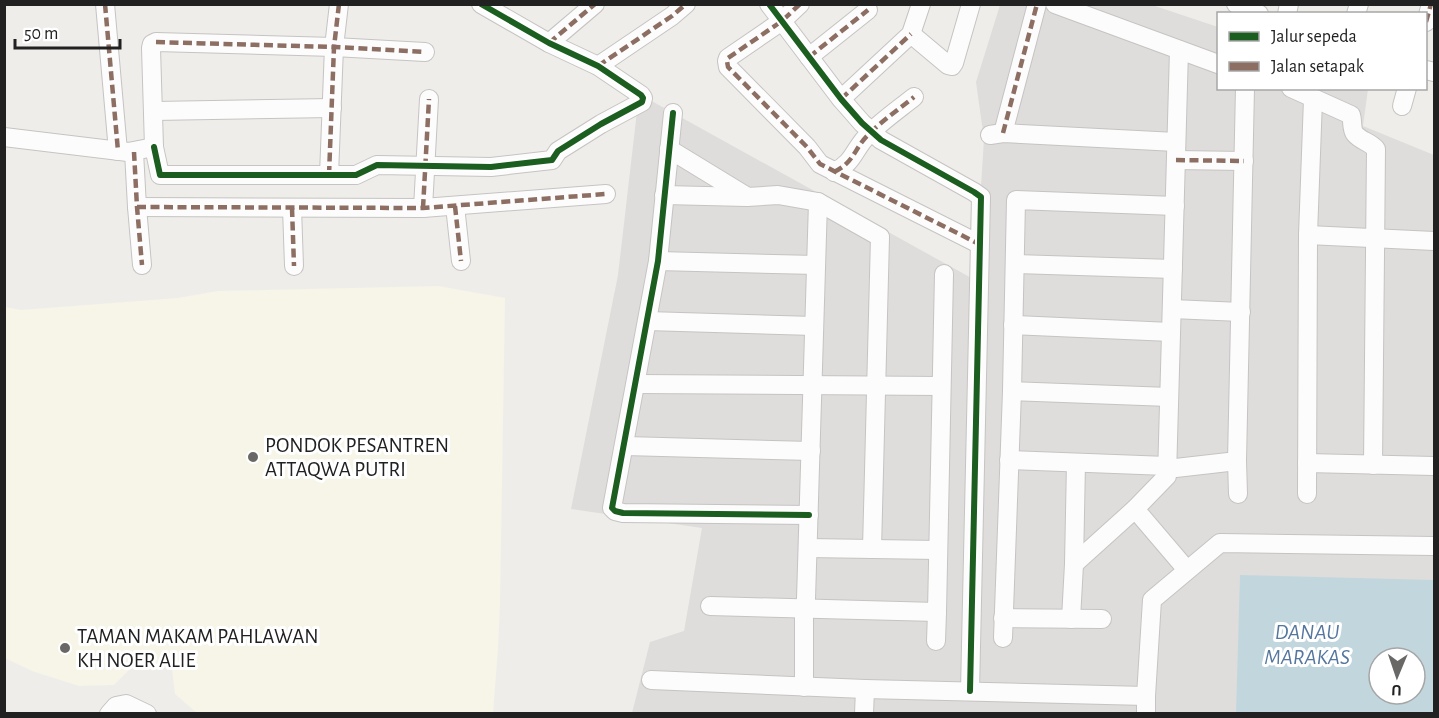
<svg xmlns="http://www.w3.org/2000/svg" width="1439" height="718" font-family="'Alegreya Sans',sans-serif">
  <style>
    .residential { fill: #dedddb; fill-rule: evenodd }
    .education { fill: #f6f5e8 }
    .water { fill: #c2d7dd; fill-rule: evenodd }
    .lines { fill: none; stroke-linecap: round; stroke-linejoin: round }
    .minor-casing { stroke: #c5c4c2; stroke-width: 20 }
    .minor { stroke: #fdfcfc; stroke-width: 18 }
    .quiet { stroke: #8d6e63; stroke-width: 4.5; stroke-dasharray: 9 4.5; stroke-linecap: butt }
    .cycleway-casing { stroke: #fff; stroke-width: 10 }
    .cycleway { stroke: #1b5e20; stroke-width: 6 }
    .poi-dot { fill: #696867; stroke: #fff; stroke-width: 2 }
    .labels { text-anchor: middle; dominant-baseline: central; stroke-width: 6; stroke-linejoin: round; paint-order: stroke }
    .poi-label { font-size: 21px; fill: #212121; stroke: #fff; text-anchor: start }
    .water-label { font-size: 22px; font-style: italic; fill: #54769f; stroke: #fff }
  </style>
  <rect width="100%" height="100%" fill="#efedea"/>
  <path class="residential" d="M1000,5H1152L1218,27V88L1368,89L1363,126L1434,155V713H632L650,642L684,631L702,528L571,509L618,275L639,94L975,280L984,139L976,82ZM1379,658H1415V694H1379Z"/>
  <path class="education" d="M438,286L505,298L500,603L498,648L493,713H197L175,694L172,669L135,664L114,685L79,686L32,671L5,658V307L21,310L178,298L218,291Z"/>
  <path class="water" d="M1240,575L1434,580V713H1236ZM1379,658H1415V694H1379Z"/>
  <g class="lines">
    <defs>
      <g id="minor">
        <path d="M105,4L118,151"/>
        <path d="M769,4L841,99L862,123L881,140L974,192L981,197L970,691"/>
        <path d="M800,4L782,21L728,58L727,61L728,67L807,147L820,164L979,244"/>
        <path d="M1055,4L1218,64"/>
        <path d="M1236,4L1259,14"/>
        <path d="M1287,14L1289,4"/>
        <path d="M1356,14L1359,4"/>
        <path d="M1426,22L1431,4"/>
        <path d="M911,34L948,65L952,66L954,63L971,4"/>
        <path d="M549,43L595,4"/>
        <path d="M809,57L868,10"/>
        <path d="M598,66L672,16L686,4"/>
        <path d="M1426,70L1434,72"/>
        <path d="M1291,88L1351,115C1353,121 1351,129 1355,134C1361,141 1370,142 1376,149L1373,465"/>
        <path d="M841,99L911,34L921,4"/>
        <path d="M1402,106L1407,88"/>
        <path d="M154,111L332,108"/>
        <path d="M673,113L658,261L612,508L615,511L623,513L809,515"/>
        <path d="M1003,133L1037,4"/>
        <path d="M990,135L1003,133L1176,142"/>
        <path d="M4,137L128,152L154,147L151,48L152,44L156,42L334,47L425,52"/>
        <path d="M154,147L160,175H356L377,165L491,167L552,160L558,151L601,124L642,102L643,98L641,95L598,66L549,43L481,4"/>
        <path d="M669,149L746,196"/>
        <path d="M134,152L137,207L142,265"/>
        <path d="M1176,160L1244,161"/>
        <path d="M834,172C855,162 854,148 869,134C883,120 899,109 914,97"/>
        <path d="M329,175L334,47L339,4"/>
        <path d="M664,195L747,197L778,195L818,202L880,237L872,549"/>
        <path d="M455,206L461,261"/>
        <path d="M137,207L423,208L606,194"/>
        <path d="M292,208L294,266"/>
        <path d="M423,208L429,99"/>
        <path d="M1308,235L1434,241"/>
        <path d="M658,261L816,265"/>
        <path d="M1015,264L1173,269"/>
        <path d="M1172,309L1241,312"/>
        <path d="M647,321L814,326"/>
        <path d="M1013,325L1171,332"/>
        <path d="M636,384L941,386"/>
        <path d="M1012,391L1169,397"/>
        <path d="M625,446L811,451"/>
        <path d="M1009,460L1167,466"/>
        <path d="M1307,463L1434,466"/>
        <path d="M1167,469L1237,461"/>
        <path d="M1238,494L1237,461L1245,88"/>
        <path d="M1307,494L1308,235L1313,99"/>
        <path d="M1135,509L1187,570"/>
        <path d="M808,548L938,550"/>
        <path d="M1074,564L1135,509L1167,476L1179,50"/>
        <path d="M710,606L937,612L944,274"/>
        <path d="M1003,618L1102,619"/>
        <path d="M1071,619L1074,564L1076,463"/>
        <path d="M1003,638L1012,391L1016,200L1175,206"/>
        <path d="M936,641L937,612"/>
        <path d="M651,680L865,689L1146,696"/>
        <path d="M804,687V609L806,599L818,202"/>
        <path d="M109,714L116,706L126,704L147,714"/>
        <path d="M864,714L865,689"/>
        <path d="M1146,714V696L1152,600L1220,543L1434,546"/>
      </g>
    </defs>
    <use href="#minor" class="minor-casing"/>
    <use href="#minor" class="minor"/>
    <g class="quiet">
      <path d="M105,4L118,151"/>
      <path d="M800,4L782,21L728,58L727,61L728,67L807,147L820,164L979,244"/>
      <path d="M1426,22L1431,4"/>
      <path d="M156,42L334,47L425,52"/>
      <path d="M549,43L595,4"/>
      <path d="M809,57L868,10"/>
      <path d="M598,66L672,16L686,4"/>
      <path d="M841,99L911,34"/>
      <path d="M1003,133L1037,4"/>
      <path d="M134,152L137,207L142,265"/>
      <path d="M1176,160L1244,161"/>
      <path d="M834,172C855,162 854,148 869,134C883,120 899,109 914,97"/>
      <path d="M329,175L334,47L339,4"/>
      <path d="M455,206L461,261"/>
      <path d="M137,207L423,208L606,194"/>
      <path d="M292,208L294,266"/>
      <path d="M423,208L429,99"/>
    </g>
    <defs>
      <g id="cycleway">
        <path d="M769,4L841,99L862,123L881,140L974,192L981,197L970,691"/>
        <path d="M673,113L658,261L612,508L615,511L623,513L809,515"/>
        <path d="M154,147L160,175H356L377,165L491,167L552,160L558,151L601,124L642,102L643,98L641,95L598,66L549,43L481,4"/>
      </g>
    </defs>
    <use href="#cycleway" class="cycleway-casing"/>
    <use href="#cycleway" class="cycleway"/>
  </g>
  <g class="poi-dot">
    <circle cx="253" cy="457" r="6"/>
    <circle cx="65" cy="648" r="6"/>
  </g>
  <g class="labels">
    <g class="poi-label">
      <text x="265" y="445">PONDOK PESANTREN<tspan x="265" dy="24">ATTAQWA PUTRI</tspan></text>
      <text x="77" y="636">TAMAN MAKAM PAHLAWAN<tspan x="77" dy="24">KH NOER ALIE</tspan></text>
    </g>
    <g class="water-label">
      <text x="1307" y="632">DANAU<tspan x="1307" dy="25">MARAKAS</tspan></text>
    </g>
  </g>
  <rect width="1439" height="718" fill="none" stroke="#212121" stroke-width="12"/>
  <rect x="1217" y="12" width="210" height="78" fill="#ffffff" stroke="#a6a6a6" stroke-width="1.5"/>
  <rect x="1229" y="32" width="30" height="9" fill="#1b5e20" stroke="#a6a6a6" stroke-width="1.5"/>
  <text x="1271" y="42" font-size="18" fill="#212121">Jalur sepeda</text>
  <rect x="1229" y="62" width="30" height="9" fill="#8d6e63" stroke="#a6a6a6" stroke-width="1.5"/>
  <text x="1271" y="72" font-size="18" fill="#212121">Jalan setapak</text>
  <g transform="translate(1397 676) rotate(182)"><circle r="28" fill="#ffffff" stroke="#a6a6a6" stroke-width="1.5"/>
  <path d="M0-4.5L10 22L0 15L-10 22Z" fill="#696867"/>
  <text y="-9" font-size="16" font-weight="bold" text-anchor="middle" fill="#212121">U</text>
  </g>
  <path d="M15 39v9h105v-9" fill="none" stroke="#212121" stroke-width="3"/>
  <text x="24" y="39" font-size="18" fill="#212121" stroke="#ffffff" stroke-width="4.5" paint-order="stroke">50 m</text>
</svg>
